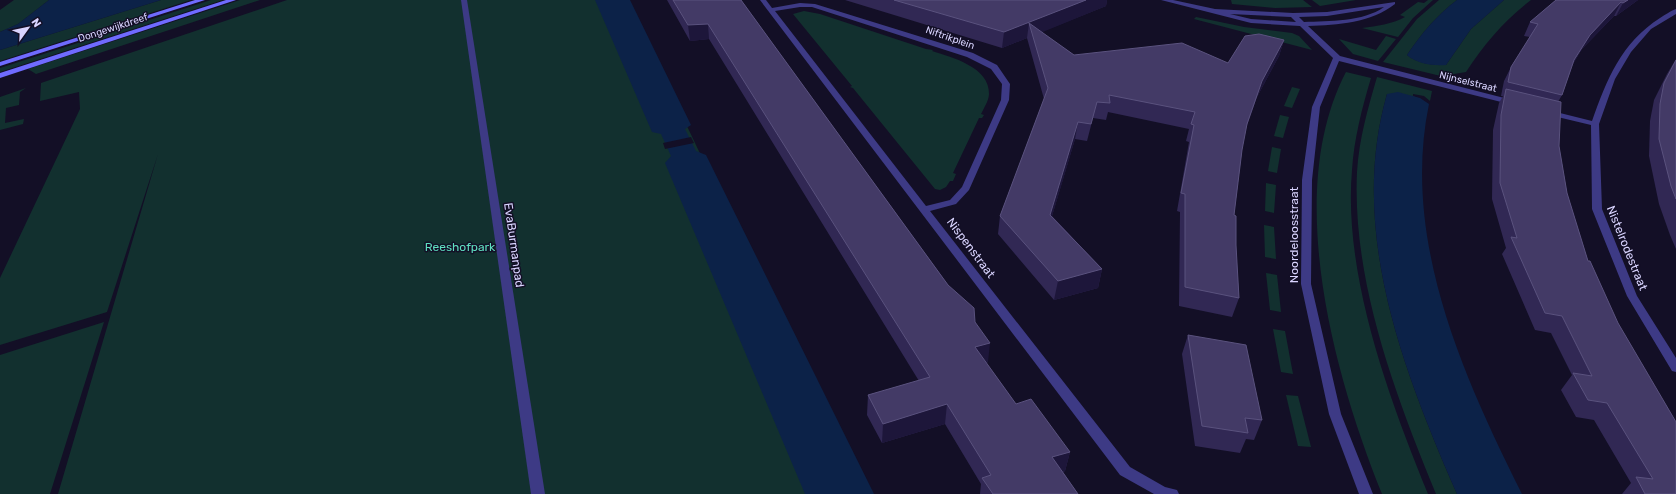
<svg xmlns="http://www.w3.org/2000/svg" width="1676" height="494" font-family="Rubik,sans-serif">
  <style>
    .green { fill: #12302f }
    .water { fill: #0c2248 }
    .pier { fill: #130f26 }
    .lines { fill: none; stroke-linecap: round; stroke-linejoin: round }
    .street { fill: #3d3a85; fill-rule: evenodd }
    .secondary { fill: #6f6bff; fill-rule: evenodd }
    .wall { fill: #312854 }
    .shaded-wall { fill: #1d163a }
    .building { fill: #433a66; stroke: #5a527e }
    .labels { text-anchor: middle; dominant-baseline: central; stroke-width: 3; stroke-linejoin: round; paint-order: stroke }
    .far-street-label { font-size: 10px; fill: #d9d4ff; stroke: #130f26 }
    .street-label { font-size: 12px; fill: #d9d4ff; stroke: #130f26 }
    .park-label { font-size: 12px; fill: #5fe0c0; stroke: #130f26 }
  </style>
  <rect width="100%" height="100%" fill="#130f26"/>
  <g class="green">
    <path d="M14,0H49L18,24L0,32V10Z"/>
    <path d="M161,0H191L0,61V50Z"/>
    <path d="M211,0H223L0,72V68Z"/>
    <path d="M240,0H260L36,74L28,69Z"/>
    <path d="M287,0H627L862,494H58L158,154L107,312L0,345V278L80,109L79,92L40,101L41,83Z"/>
    <path d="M1231,0H1303L1312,7L1275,8L1232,4Z"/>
    <path d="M1312,0H1356L1320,6Z"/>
    <path d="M1428,0H1433L1413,18L1398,37L1362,28C1377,26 1392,24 1405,17L1400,15L1418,2L1424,3Z"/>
    <path d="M1439,0H1457C1437,15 1421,34 1407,55C1418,64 1432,65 1446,65L1471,29L1504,0H1531C1504,21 1484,44 1466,72L1448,75L1449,78L1383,62L1417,19Z"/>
    <path d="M804,11L820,14L926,49L933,50L932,51C951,57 990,67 989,94C989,100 984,108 981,114L984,115L982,118H979L953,173L956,174L953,181H950L946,187L940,190L935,189L853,88L850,87L852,86L793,14Z"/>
    <path d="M1196,17L1244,27L1292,33L1299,36L1312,50L1194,19Z"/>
    <path d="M1386,36L1396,39L1378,61L1353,54L1339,39L1376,50Z"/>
    <path d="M1346,72L1371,78C1362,108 1354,139 1352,170C1343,275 1389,398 1428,494H1382C1334,375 1283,192 1346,72Z"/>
    <path d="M1377,77L1432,91L1430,101L1424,96L1413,94V96L1417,98L1400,94H1387C1348,230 1403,370 1457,494H1436C1395,394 1352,281 1357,172C1359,139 1368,108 1377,77Z"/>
    <path d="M1292,87L1300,89L1292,108L1284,106Z"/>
    <path d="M26,88L20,92L19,105L6,108L5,123L24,119L23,124L0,130V97Z"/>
    <path d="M1280,115L1289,117L1283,138L1274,136Z"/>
    <path d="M1272,147L1281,149L1277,173L1268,171Z"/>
    <path d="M1266,183L1276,185L1274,213L1265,211Z"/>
    <path d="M1264,225L1274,227L1276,259L1265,257Z"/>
    <path d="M1266,273L1277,275L1281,312L1270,310Z"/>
    <path d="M104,322L50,494H0V355Z"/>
    <path d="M1273,329L1285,331L1293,374L1281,372Z"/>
    <path d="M1286,395L1298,396L1311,447L1298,446Z"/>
  </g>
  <g class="water">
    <path d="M49,0H161L0,50V32L18,24Z"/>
    <path d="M595,0H630L691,125L685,129L696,151L706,155L874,494H805L665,163L671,156L661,134L652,132Z"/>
    <path d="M1457,0H1504L1471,29L1446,65C1433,66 1417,64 1407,55C1421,34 1437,15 1457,0Z"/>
    <path d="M1398,92L1420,98L1429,104C1401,239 1463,376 1522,494H1457C1403,370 1348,230 1387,94Z"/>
  </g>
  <path class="pier" d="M691,137L694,143L665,149L663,143Z"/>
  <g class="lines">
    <g class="street">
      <path d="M461,0H467L545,494H531Z"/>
      <path d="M760,0H766L772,8L800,3L815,4L973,53L997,65L1010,84L1009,100L969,190L956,204L930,211L1130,467L1165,487L1177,490L1179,494H1154L1120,475ZM800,7H812L967,57L991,69L1002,84L1001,100L962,187L950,200L926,206L775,11Z"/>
      <path d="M1161,0H1173L1215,9L1293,13L1327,12L1395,2V4C1371,23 1338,25 1308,26L1340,56L1516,101L1517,103L1513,105L1339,61L1320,107L1312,180L1311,284L1341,414L1373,494H1359L1329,414L1301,284L1302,180L1312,107L1333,58L1300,26L1251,23ZM1384,7C1363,22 1329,21 1304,22L1299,17L1327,16ZM1230,14L1291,17L1296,22L1251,19Z"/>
      <path d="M1676,9V14L1651,29L1631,52L1615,79L1599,124L1602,209L1637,296L1676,358V372L1672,371L1627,296L1592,209L1591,125L1545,114L1544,112L1548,110L1592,121C1607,79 1621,43 1660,18C1665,15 1670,11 1676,9Z"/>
    </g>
    <g class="secondary">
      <path d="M195,0H205L0,66V62Z"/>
      <path d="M226,0H236L0,78V73Z"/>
    </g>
  </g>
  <g class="wall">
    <path d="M667,0H741L975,322L988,362L986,363L1016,404L1070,452L1065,471L1063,472L1078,494H980L981,484L945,424L882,443L867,415L868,395L919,381L709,39L690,41Z"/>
    <path d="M845,0H1107L1106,6L1041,32L1074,55L1228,63L1284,40L1279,56L1257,97L1246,128L1242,150L1234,215L1239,298L1232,317L1179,306L1180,212L1177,211L1189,142L1186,141L1189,129L1108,112L1106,120L1093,118L1087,141L1075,139L1052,216L1102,269L1098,288L1054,300L998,234L1000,216L1044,99L1027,38L1002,48Z"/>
    <path d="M1556,0H1638L1616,16H1614L1582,49L1573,64L1562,95L1558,102L1559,146L1567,193L1588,261L1676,494H1622L1631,483L1594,420L1576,417L1561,390L1572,375L1551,333L1535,330L1502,254L1506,248L1492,199L1493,130L1499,103L1503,96H1501L1504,81L1511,67L1530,37L1524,36L1530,22Z"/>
    <path d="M1676,59V249L1670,235L1659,204L1649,156L1650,121L1654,100L1667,74Z"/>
    <path d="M1188,335L1262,420L1254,440L1246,439L1240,453L1195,446L1182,354Z"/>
  </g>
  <g class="shaded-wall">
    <path d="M1086,0H1107L1106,6L1033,36L1029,23L1027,38L1002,48L1004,32Z"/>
    <path d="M1628,0H1638L1616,16L1623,3Z"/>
    <path d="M1621,2L1614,16L1582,49L1567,74L1574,60L1590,35Z"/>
    <path d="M708,24L709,39L690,41L688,25Z"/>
    <path d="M1284,40L1279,56L1257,97L1242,141L1262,81Z"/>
    <path d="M1078,122L1075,139L1047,233L1050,215Z"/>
    <path d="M1102,269L1098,288L1054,300L1058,281Z"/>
    <path d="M990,343L988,362L973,366L975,347Z"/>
    <path d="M947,404L945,424L882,443L883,424Z"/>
    <path d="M1070,452L1065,471L1048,476L1052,457Z"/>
  </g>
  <g class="building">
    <path d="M673,0H741L948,285L974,308L975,322L990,343L975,347L1016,404L1031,399L1070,452L1052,457L1078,494H993L982,478L991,475L947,404L883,424L868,395L930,377L708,24L688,25Z"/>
    <path d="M894,0H1086L1004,32Z"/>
    <path d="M1556,0H1628L1623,3L1621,2L1590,35L1574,60L1562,95L1508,82L1511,67L1538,24L1530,22Z"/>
    <path d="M1029,23L1074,55L1182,43L1228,63L1245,36L1259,34L1284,40L1262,81L1247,124L1242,150L1234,215L1236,216V245L1239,298L1185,287V194L1181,193L1194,125L1191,124L1195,112L1109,95L1110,103L1097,102L1091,124L1078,122L1050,215L1102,269L1058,281L1000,216L1048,88Z"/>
    <path d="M1676,60V199L1671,186L1659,139L1660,104L1664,83Z"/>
    <path d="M1506,89L1561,102L1559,146L1567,193L1588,261H1590L1618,323L1676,422V494H1645L1636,477L1653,479L1607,403L1588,400L1573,373L1592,376L1562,316L1545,313L1511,237L1517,238L1500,183L1501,115Z"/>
    <path d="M1188,335L1246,345L1262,420L1245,418L1248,433L1202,426Z"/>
  </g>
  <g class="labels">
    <g class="far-street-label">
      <text transform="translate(113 28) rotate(-18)">Dongewijkdreef</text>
      <text transform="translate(950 38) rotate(19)">Niftrikplein</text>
      <text transform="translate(1468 82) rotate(14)">Nijnselstraat</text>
    </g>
    <g class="street-label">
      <text transform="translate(1294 235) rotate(-90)">Noordeloosstraat</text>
      <text transform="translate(514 245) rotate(82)">EvaBurmanpad</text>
      <text transform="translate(971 248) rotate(53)">Nispenstraat</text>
      <text transform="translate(1627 248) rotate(68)">Nistelrodestraat</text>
    </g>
    <g class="park-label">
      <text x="460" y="247">Reeshofpark</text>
    </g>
  </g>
  <g transform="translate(28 28) rotate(57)" stroke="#130f26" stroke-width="3" paint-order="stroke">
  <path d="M0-3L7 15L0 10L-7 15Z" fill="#d9d4ff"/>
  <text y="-6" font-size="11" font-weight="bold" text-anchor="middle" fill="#d9d4ff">N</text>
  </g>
</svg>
